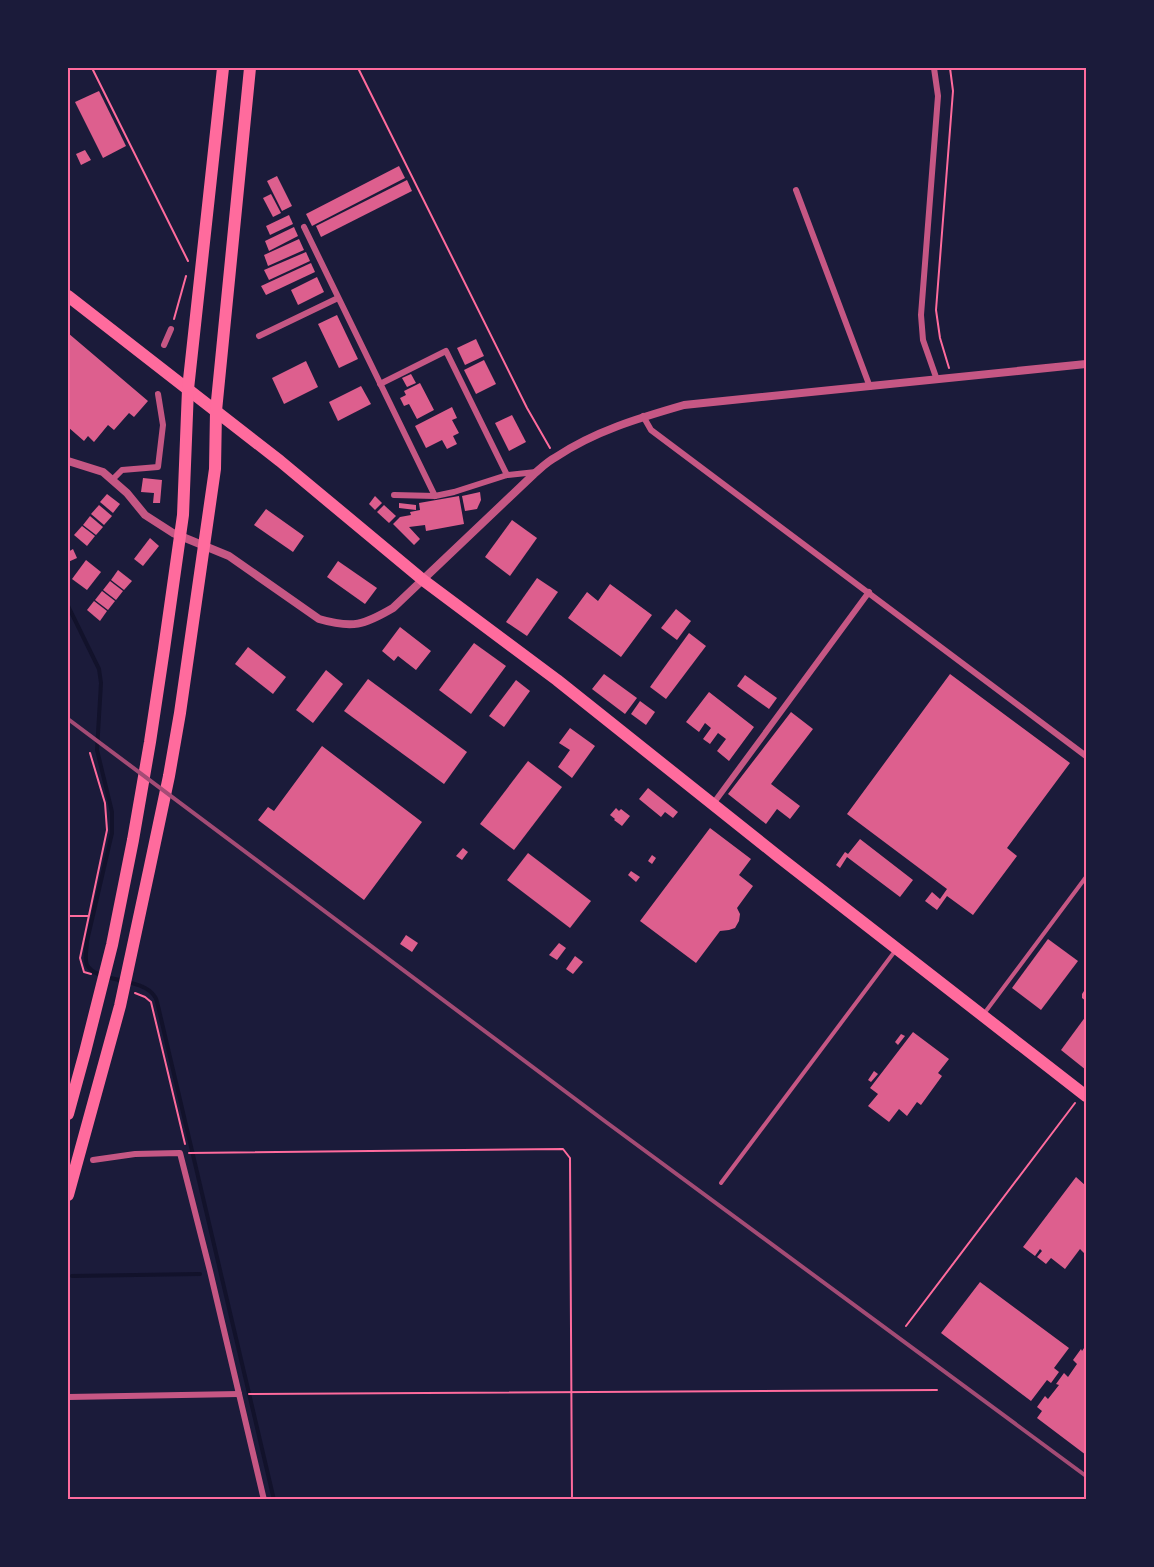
<svg xmlns="http://www.w3.org/2000/svg" width="1154" height="1567" font-family="Spectral,serif">
  <style>
    .lines { fill: none; stroke-linecap: round; stroke-linejoin: round }
    .stream { stroke: #12122b; stroke-width: 4 }
    .building { fill: #dd5f8e }
    .path { stroke: #ff6b9d; stroke-width: 2 }
    .service { stroke: #c65784; stroke-width: 4 }
    .minor { stroke: #c65784; stroke-width: 6 }
    .tertiary { stroke: #c65784; stroke-width: 8 }
    .trunk { stroke: #ff6b9d; stroke-width: 12 }
    .rail { stroke: #a44b75; stroke-width: 4 }
    .neatline { fill: none; stroke: #ff6b9d; stroke-width: 2 }
  </style>
  <rect width="100%" height="100%" fill="#1b1b3a"/>
  <g class="lines">
    <g class="stream">
      <path d="M68,606L99,669L101,683L97,750L112,812V833L87,941C87,948 84,958 87,965C96,983 144,977 155,997C157,999 157,1003 158,1006L274,1500"/>
      <path d="M72,1276L200,1274"/>
    </g>
  </g>
  <g class="building">
    <path d="M99,91L126,146L103,158L75,102Z"/>
    <path d="M85,150L91,160L81,165L76,154Z"/>
    <path d="M399,166L405,178L312,226L306,214Z"/>
    <path d="M277,176L292,206L282,211L267,181Z"/>
    <path d="M407,180L412,191L321,237L316,226Z"/>
    <path d="M271,194L281,213L273,217L263,198Z"/>
    <path d="M289,215L293,224L270,235L266,226Z"/>
    <path d="M294,227L298,236L269,251L265,241Z"/>
    <path d="M299,239L304,250L268,266L264,255Z"/>
    <path d="M306,252L310,261L269,280L264,270Z"/>
    <path d="M311,263L315,272L266,295L261,286Z"/>
    <path d="M317,277L324,292L298,305L291,290Z"/>
    <path d="M337,315L358,359L339,368L318,324Z"/>
    <path d="M68,333L148,401L134,417L129,413L114,430L108,425L94,442L88,436L84,441L68,427Z"/>
    <path d="M476,339L484,356L465,365L457,348Z"/>
    <path d="M484,360L496,384L476,394L464,370Z"/>
    <path d="M306,361L318,387L284,404L272,378Z"/>
    <path d="M411,374L416,383L407,387L402,378Z"/>
    <path d="M420,383L434,410L417,419L409,404L404,406L400,398L406,395L404,391Z"/>
    <path d="M361,386L371,404L338,421L329,402Z"/>
    <path d="M452,407L457,418L452,420L459,433L453,436L457,444L447,449L442,440L426,448L415,426Z"/>
    <path d="M512,415L526,442L509,451L495,423Z"/>
    <path d="M143,478L162,480L160,503H153L154,493L141,492Z"/>
    <path d="M480,492L481,500L477,509L465,511L462,496Z"/>
    <path d="M107,494L120,504L113,513L100,502Z"/>
    <path d="M375,496L382,503L375,510L369,504Z"/>
    <path d="M459,496L464,524L426,531L425,525L409,527L420,539L414,545L393,524L400,517L411,515L410,512L420,510L419,503Z"/>
    <path d="M399,503L416,505V510L399,508Z"/>
    <path d="M99,505L112,516L104,525L91,514Z"/>
    <path d="M384,505L396,516L389,523L377,512Z"/>
    <path d="M266,509L304,536L293,552L254,525Z"/>
    <path d="M90,516L103,527L96,535L83,525Z"/>
    <path d="M512,520L537,538L510,576L485,557Z"/>
    <path d="M82,526L95,536L87,546L74,535Z"/>
    <path d="M150,538L159,546L143,566L134,559Z"/>
    <path d="M73,549L77,558L68,562V552Z"/>
    <path d="M86,560L101,572L87,590L72,579Z"/>
    <path d="M338,561L377,588L365,604L327,577Z"/>
    <path d="M118,570L132,581L124,590L111,580Z"/>
    <path d="M537,578L558,592L527,636L506,622Z"/>
    <path d="M110,581L123,591L116,600L103,590Z"/>
    <path d="M610,584L652,615L621,657L568,618L587,592L598,601Z"/>
    <path d="M102,591L115,601L108,610L95,600Z"/>
    <path d="M94,601L107,611L100,621L87,610Z"/>
    <path d="M676,609L691,621L677,640L661,628Z"/>
    <path d="M400,627L431,651L416,670L398,656L394,661L382,651Z"/>
    <path d="M689,633L706,646L666,699L650,687Z"/>
    <path d="M474,643L506,666L471,714L439,690Z"/>
    <path d="M248,647L286,677L273,694L235,664Z"/>
    <path d="M326,670L343,684L313,723L296,710Z"/>
    <path d="M604,674L637,698L625,714L592,689Z"/>
    <path d="M950,674L1070,763L1007,848L1017,856L973,915L947,896L937,910L925,901L932,892L940,899L947,889L847,814Z"/>
    <path d="M745,675L777,698L769,709L737,686Z"/>
    <path d="M368,679L467,752L444,784L344,711Z"/>
    <path d="M516,680L530,691L504,727L489,716Z"/>
    <path d="M709,692L754,727L729,761L717,751L726,739L718,733L710,744L703,739L711,728L705,723L699,732L686,722Z"/>
    <path d="M640,701L655,712L646,725L631,714Z"/>
    <path d="M791,712L813,729L771,784L800,806L790,819L777,809L766,824L728,794Z"/>
    <path d="M570,728L595,746L572,778L558,767L570,750L559,743Z"/>
    <path d="M322,746L422,822L364,900L258,820L268,807L274,811Z"/>
    <path d="M528,761L562,787L514,850L480,824Z"/>
    <path d="M648,788L678,812L673,818L665,812L661,817L639,799Z"/>
    <path d="M616,808L619,811L621,809L630,816L622,826L614,820L615,819L610,815Z"/>
    <path d="M710,828L751,859L739,875L753,886L737,908L740,914L739,921L735,928L729,930L720,931L696,963L640,921Z"/>
    <path d="M860,839L913,880L900,897L847,857L840,868L836,865L845,852L848,854Z"/>
    <path d="M463,848L468,852L462,860L456,856Z"/>
    <path d="M528,853L591,901L570,928L507,880Z"/>
    <path d="M652,855L656,858L652,864L648,861Z"/>
    <path d="M631,871L640,877L636,882L628,875Z"/>
    <path d="M406,935L418,943L412,952L400,944Z"/>
    <path d="M1048,939L1078,961L1041,1010L1012,988Z"/>
    <path d="M559,943L566,948L557,960L549,955Z"/>
    <path d="M575,956L583,962L573,974L566,969Z"/>
    <path d="M1084,991H1086V1001L1082,998V994Z"/>
    <path d="M1086,1016V1070L1061,1050Z"/>
    <path d="M913,1032L949,1059L938,1073L942,1076L921,1105L917,1102L907,1116L899,1109L889,1122L868,1106L878,1094L870,1088Z"/>
    <path d="M901,1034L905,1036L898,1045L895,1042Z"/>
    <path d="M874,1071L878,1074L871,1082L868,1080Z"/>
    <path d="M1076,1177L1086,1186V1255L1080,1249L1065,1269L1051,1258L1046,1264L1037,1257L1042,1251L1040,1249L1035,1256L1023,1247Z"/>
    <path d="M980,1282L1069,1348L1054,1368L1059,1372L1051,1383L1047,1380L1031,1401L941,1333Z"/>
    <path d="M1086,1345V1455L1037,1418L1042,1411L1037,1407L1045,1396L1048,1399L1059,1385L1056,1384L1064,1373L1068,1377L1077,1364L1073,1360L1081,1349L1082,1351Z"/>
  </g>
  <g class="lines">
    <g class="path">
      <path d="M92,68L188,261"/>
      <path d="M358,68L527,408L550,448"/>
      <path d="M174,319L186,276"/>
      <path d="M949,368L940,338L936,310L953,91L950,68"/>
      <path d="M90,753L105,803L107,830L80,958L84,972L91,974"/>
      <path d="M68,916H88"/>
      <path d="M135,993L145,997L151,1002L185,1144"/>
      <path d="M189,1153L563,1149L570,1158L572,1500"/>
      <path d="M906,1326L1075,1103"/>
      <path d="M249,1394L937,1390"/>
    </g>
    <g class="service">
      <path d="M983,1015L1086,877"/>
      <path d="M721,1183L895,951"/>
    </g>
    <g class="minor">
      <path d="M934,68L938,96L921,315L923,340L937,380"/>
      <path d="M796,190L870,387"/>
      <path d="M304,227L435,496"/>
      <path d="M259,336L338,298"/>
      <path d="M164,345L171,329"/>
      <path d="M380,384L446,351L507,475"/>
      <path d="M643,416L651,430L1086,756"/>
      <path d="M112,480L122,470L158,467L163,425L158,394"/>
      <path d="M394,495L435,496L454,492L507,475L536,472"/>
      <path d="M713,804L869,592"/>
      <path d="M93,1160L135,1154L180,1153L210,1271L264,1500"/>
      <path d="M68,1397L239,1394"/>
    </g>
    <path class="tertiary" d="M68,461L103,472L127,493L145,515L173,533L229,556L319,619C353,629 364,625 393,608L534,474C541,468 548,461 556,457C595,431 639,418 684,405L1086,364"/>
    <g class="trunk">
      <path d="M68,296L280,461L423,580L557,680L779,857L1086,1096"/>
      <path d="M68,1114L85,1052L112,945L133,840L150,742L164,649L183,515L188,389L223,68"/>
      <path d="M68,1195L120,1006L150,866L169,776L180,713L215,469L216,411L250,68"/>
    </g>
    <path class="rail" d="M68,719L606,1122L1086,1476"/>
  </g>
  <rect width="1154" height="1567" fill="none" stroke="#1b1b3a" stroke-width="138"/>
  <rect x="69" y="69" width="1016" height="1429" class="neatline"/>
</svg>
